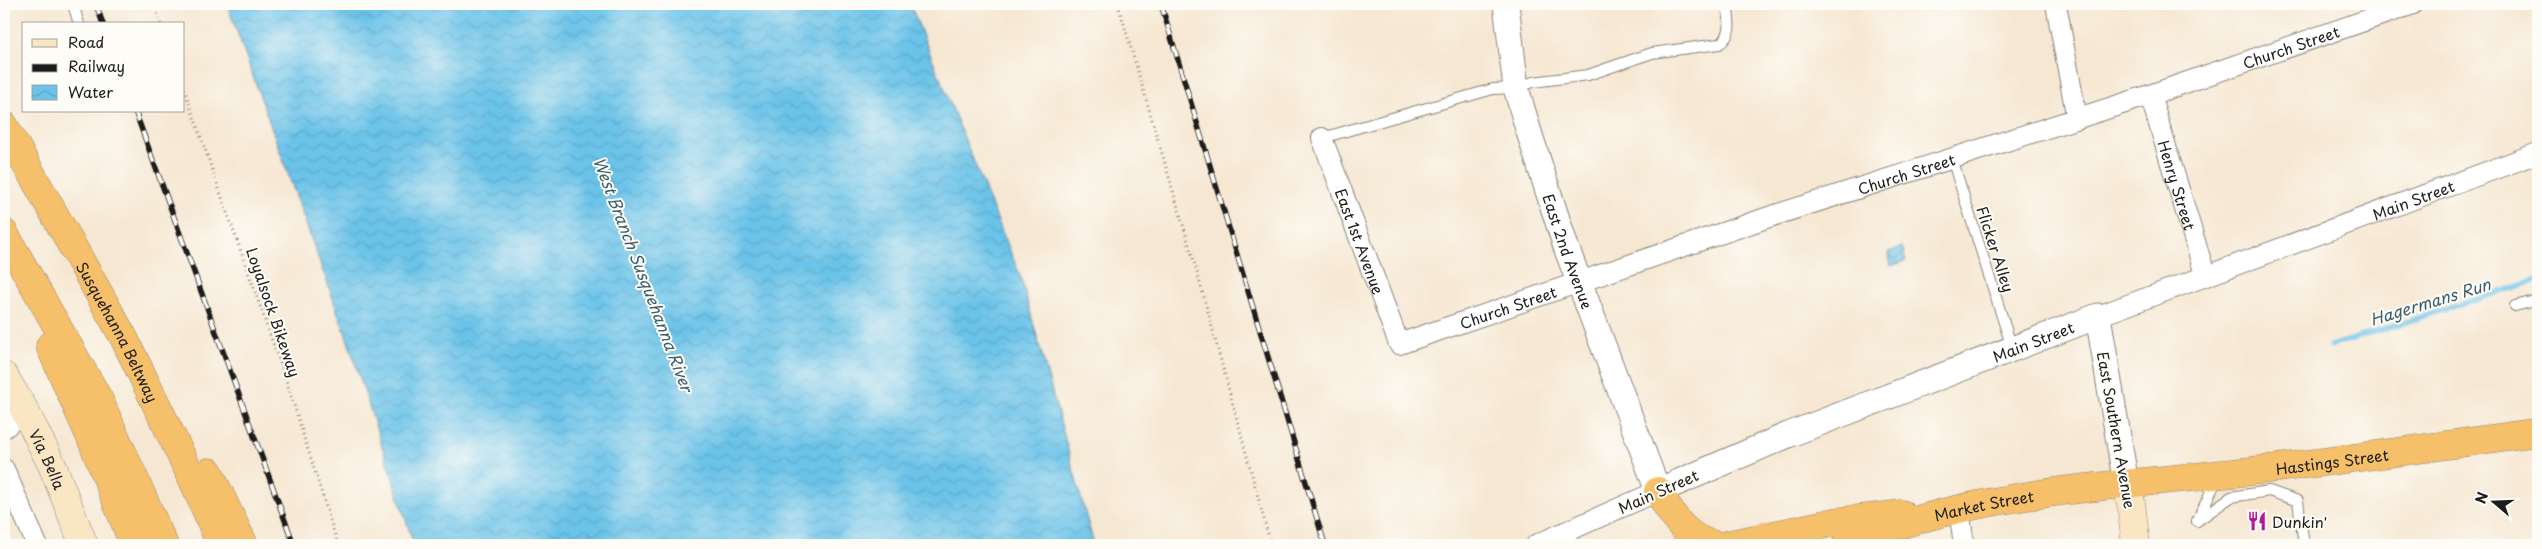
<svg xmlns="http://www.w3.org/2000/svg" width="2542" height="549" font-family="'Playpen Sans',sans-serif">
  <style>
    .water { fill: url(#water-waves); stroke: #447082 }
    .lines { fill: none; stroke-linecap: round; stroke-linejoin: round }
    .stream { stroke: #6bc3e9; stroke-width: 5 }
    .service-casing { stroke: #898277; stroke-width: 12 }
    .minor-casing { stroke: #898277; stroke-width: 22 }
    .tertiary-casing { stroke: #898277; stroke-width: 27 }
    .secondary-casing { stroke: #898277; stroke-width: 29 }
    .trunk-casing { stroke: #898277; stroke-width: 29 }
    .motorway-casing { stroke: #898277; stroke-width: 29 }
    .path { stroke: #898277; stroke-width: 3; stroke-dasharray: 1 4; stroke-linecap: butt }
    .service { stroke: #fff; stroke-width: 10 }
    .minor { stroke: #fff; stroke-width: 20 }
    .tertiary { stroke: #fff; stroke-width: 25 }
    .secondary { stroke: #fbe6c4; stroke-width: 28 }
    .trunk { stroke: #f6c06b; stroke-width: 28 }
    .motorway { stroke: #f6c06b; stroke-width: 28 }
    .rail-casing { stroke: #1c1c1c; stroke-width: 5.5 }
    .rail { stroke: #fdfcf7; stroke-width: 4; stroke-dasharray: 11; stroke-linecap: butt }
    .labels { text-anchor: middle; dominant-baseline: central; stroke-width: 4; stroke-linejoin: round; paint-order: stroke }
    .street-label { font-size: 15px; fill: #1c1c1c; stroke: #fdfcf7 }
    .poi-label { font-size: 15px; fill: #1c1c1c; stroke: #fdfcf7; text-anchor: start }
    .water-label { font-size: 16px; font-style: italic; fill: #3c5f6e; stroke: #fdfcf7 }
  </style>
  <defs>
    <pattern id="water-waves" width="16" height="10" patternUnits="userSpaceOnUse" patternTransform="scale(1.25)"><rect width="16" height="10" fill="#6bc3e9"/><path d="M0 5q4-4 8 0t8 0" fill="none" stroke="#5ca7c7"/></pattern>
  </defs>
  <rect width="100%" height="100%" fill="#fdfcf7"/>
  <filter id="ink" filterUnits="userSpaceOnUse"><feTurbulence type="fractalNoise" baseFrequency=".02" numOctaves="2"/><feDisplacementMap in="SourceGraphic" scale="10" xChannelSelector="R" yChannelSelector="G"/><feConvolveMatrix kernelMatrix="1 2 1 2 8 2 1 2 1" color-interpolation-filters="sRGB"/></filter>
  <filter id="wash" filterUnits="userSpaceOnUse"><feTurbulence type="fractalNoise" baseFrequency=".0096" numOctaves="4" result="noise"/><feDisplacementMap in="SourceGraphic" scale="20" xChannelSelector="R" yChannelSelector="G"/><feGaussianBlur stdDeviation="1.12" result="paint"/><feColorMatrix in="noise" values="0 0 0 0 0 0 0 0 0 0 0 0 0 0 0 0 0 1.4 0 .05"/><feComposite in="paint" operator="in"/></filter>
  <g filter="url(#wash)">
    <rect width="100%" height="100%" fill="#f6e7d2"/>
    <g class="water">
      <path d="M227,4H910L1021,278L1094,545H414L348,341Z"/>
      <path d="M1902,247L1906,261L1891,266L1888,252Z"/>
    </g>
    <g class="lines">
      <path class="stream" d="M2330,346L2538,280"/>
    </g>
  </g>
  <g filter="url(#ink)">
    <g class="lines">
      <defs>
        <g id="service">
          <path d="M73,4L79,24"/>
          <path d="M1322,138L1493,89L1516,88L1533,82L1588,75L1652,53L1719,44C1734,35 1729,19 1727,4"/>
          <path d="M1952,159L2012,348"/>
          <path d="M2515,306L2538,300"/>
          <path d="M2197,521L2231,497L2269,491L2298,501L2304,545"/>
          <path d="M2197,521L2218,477"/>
        </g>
        <g id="minor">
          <path d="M2056,4L2077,119"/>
          <path id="s1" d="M2150,95L2205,274"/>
          <path id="s2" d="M1322,138L1399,344L1766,218L2150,95L2413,4"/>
          <path id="s3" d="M2098,316L2538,153"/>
          <path d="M4,428L25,411"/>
          <path d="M4,469L37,545"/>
          <path d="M1959,509L1964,545"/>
          <path d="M1536,545L1658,491"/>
        </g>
        <g id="tertiary">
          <path id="s4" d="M1506,4L1516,88L1528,129L1566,247L1658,491L1788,435L2098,316L2126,484"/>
        </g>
        <g id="secondary">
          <path id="s5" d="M4,376L25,411L52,465L84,545"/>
          <path d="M2126,484L2131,503L2136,545"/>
        </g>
        <g id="trunk">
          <path d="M1658,491C1673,516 1684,538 1715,545"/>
          <path d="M1726,545L1835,522L1902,514"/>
          <path id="s6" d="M1846,545C1971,491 2109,487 2242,472C2341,461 2440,446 2538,432"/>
        </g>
        <g id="motorway">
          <path id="s7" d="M4,125L124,338L193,480L221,545"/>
          <path d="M4,233L98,398L164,545"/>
          <path d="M50,346L93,443L134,545"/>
          <path d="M209,472L244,545"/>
        </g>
      </defs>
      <use href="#service" class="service-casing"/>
      <use href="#minor" class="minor-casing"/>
      <use href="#tertiary" class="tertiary-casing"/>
      <use href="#secondary" class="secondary-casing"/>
      <use href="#trunk" class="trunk-casing"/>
      <use href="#motorway" class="motorway-casing"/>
      <g class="path">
        <path d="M154,4L161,24"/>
        <path d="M1118,4L1197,272L1271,545"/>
        <path d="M184,89L287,383L338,545"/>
      </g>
      <use href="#service" class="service"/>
      <use href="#minor" class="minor"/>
      <use href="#tertiary" class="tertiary"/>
      <use href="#secondary" class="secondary"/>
      <use href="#trunk" class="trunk"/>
      <use href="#motorway" class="motorway"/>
      <defs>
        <g id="rail">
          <path d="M96,4L103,24"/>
          <path d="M1161,4L1325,545"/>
          <path d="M135,111L294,545"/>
        </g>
      </defs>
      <use href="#rail" class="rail-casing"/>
      <use href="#rail" class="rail"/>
    </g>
  </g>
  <defs>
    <symbol id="restaurant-bare" viewBox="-9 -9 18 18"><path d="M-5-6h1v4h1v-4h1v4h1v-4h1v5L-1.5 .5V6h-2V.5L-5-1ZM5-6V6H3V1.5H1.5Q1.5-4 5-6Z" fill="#b5179e" stroke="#fdfcf7" stroke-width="2.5" paint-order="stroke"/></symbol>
  </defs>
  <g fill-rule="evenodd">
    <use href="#restaurant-bare" x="2243" y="507" width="28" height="28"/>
  </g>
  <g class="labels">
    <g class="street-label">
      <text stroke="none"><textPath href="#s2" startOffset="1160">Church Street</textPath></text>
      <text stroke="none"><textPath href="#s2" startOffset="755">Church Street</textPath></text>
      <text stroke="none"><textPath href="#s1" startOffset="94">Henry Street</textPath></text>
      <text stroke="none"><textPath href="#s3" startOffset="336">Main Street</textPath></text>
      <text stroke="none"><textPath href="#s2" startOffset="110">East 1st Avenue</textPath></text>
      <text transform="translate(1996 249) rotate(72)">Flicker Alley</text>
      <text stroke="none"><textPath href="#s4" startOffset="256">East 2nd Avenue</textPath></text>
      <text stroke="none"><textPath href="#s2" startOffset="335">Church Street</textPath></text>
      <text transform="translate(274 312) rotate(71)">Loyalsock Bikeway</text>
      <text stroke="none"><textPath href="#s7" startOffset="236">Susquehanna Beltway</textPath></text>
      <text stroke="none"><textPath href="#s4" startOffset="916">Main Street</textPath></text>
      <text transform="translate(2117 430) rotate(80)">East Southern Avenue</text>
      <text stroke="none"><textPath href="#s5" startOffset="94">Via Bella</textPath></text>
      <text stroke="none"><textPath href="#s6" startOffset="495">Hastings Street</textPath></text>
      <text transform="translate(1658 491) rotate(-24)">Main Street</text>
      <text stroke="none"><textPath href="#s6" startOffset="144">Market Street</textPath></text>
    </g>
    <g class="poi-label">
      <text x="2272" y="521">Dunkin'</text>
    </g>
    <g class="water-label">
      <text transform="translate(644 274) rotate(69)">West Branch Susquehanna River</text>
      <text transform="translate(2430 301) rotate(-17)">Hagermans Run</text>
    </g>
  </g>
  <rect width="2542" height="549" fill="none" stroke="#fdfcf7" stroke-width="20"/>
  <rect x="22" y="22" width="162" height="90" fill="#fdfcf7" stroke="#a3a29f"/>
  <rect x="32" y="39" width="25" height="8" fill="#fbe6c4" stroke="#a3a29f"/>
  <text x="68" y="48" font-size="15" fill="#1c1c1c">Road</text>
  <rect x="32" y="64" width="25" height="8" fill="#1c1c1c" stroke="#a3a29f"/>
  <text x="68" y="72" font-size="15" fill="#1c1c1c">Railway</text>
  <rect x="32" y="85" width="25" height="15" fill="url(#water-waves)" stroke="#a3a29f"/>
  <text x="68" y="98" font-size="15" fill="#1c1c1c">Water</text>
  <g transform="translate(2494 502) rotate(289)" stroke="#fdfcf7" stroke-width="4" paint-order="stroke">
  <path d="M0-4L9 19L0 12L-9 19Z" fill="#1c1c1c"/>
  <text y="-8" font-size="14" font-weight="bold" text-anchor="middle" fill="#1c1c1c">N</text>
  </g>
</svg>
